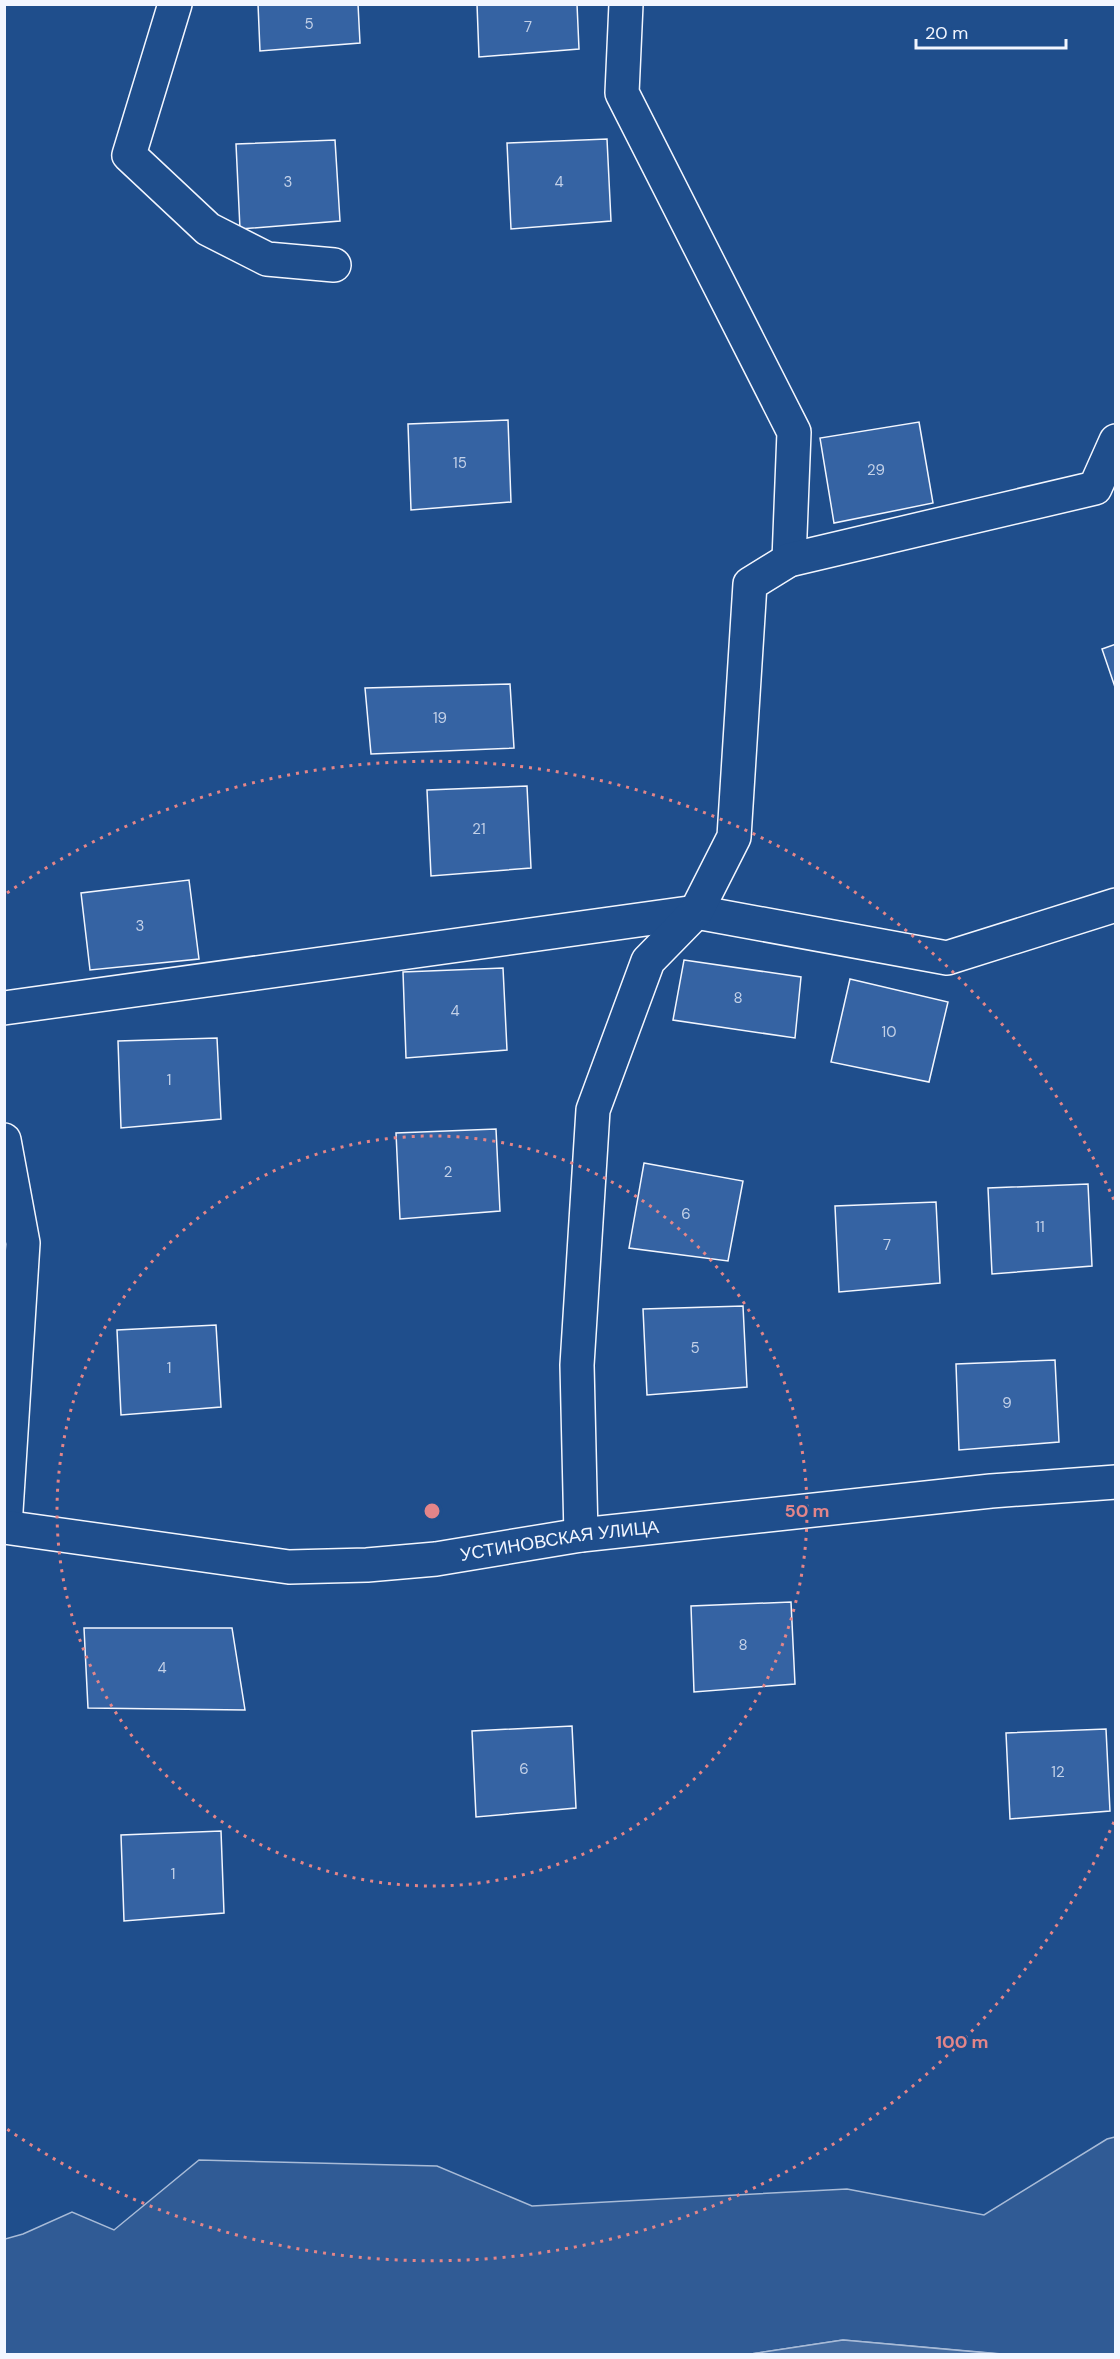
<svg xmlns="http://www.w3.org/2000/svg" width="1120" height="2359" font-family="'DM Sans',sans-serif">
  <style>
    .built { fill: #305b95; stroke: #a8bbd7; stroke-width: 1.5 }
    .water { fill: #446ba0; stroke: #a8bbd7; stroke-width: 1.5 }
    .building { fill: #3563a3; stroke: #f2f6ff; stroke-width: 1.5 }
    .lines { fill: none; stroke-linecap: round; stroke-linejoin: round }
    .minor-casing { stroke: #f2f6ff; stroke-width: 36 }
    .minor { stroke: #1f4e8c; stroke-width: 33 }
    .ring { fill: none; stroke: #e38589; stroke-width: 3; stroke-dasharray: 3 6 }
    .labels { text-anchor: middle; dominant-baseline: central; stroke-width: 4.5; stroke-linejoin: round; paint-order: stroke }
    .number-label { font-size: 15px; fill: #c3d1e8 }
    .street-label { font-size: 18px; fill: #f2f6ff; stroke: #1f4e8c }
    .centre { fill: #e38589; stroke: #1f4e8c; stroke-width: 3 }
    .ring-label { font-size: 18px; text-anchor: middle; font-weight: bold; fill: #e38589; stroke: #1f4e8c; stroke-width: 4.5; stroke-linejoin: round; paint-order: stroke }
  </style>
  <rect width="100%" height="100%" fill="#1f4e8c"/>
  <path class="built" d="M1115,2137V2354H1002L843,2340L751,2354H5V2239L23,2234L72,2212L114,2230L199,2160L437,2166L532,2206L847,2189L984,2215L1107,2139Z"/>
  <path class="water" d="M843,2340L999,2354H1002H751Z"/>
  <g class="building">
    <path d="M258,4H358L360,43L260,51Z"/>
    <path d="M477,4H577L579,49L479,57Z"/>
    <path d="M607,139L611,221L511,229L507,143Z"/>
    <path d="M335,140L340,221L240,229L236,144Z"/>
    <path d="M508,420L511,502L411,510L408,424Z"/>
    <path d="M919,422L933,503L834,523L820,438Z"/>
    <path d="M1116,644V690L1102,649Z"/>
    <path d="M510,684L514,748L371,754L365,688Z"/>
    <path d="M527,786L531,868L431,876L427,790Z"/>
    <path d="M189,880L199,959L90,970L81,893Z"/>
    <path d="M684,960L801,977L795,1038L673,1020Z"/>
    <path d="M503,968L507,1050L406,1058L403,972Z"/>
    <path d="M850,979L948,1002L929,1082L831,1062Z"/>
    <path d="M217,1038L221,1119L121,1128L118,1041Z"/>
    <path d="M496,1129L500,1211L400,1219L396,1133Z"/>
    <path d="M644,1163L743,1181L728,1261L629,1248Z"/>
    <path d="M1088,1184L1092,1266L992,1274L988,1188Z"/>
    <path d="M936,1202L940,1283L839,1292L835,1206Z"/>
    <path d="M743,1306L747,1387L647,1395L643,1309Z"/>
    <path d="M216,1325L221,1407L121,1415L117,1330Z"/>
    <path d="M1055,1360L1059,1442L959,1450L956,1364Z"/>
    <path d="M791,1602L795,1684L694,1692L691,1606Z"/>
    <path d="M84,1628H232L245,1710L88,1708Z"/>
    <path d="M572,1726L576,1808L476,1817L472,1731Z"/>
    <path d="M1106,1729L1110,1811L1010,1819L1006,1733Z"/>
    <path d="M221,1831L224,1913L124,1921L121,1835Z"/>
  </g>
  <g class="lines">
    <defs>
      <g id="minor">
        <path d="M175,4L129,155L208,229L267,259L334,265"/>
        <path d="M626,4L622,93L794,432L789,560"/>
        <path d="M4,1008L696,912L947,958L1116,905"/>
        <path d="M4,1140L23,1243L5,1527"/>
        <path id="s1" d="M4,1527L289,1567L367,1565L436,1559L581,1535L991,1491L1116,1482"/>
        <path d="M581,1535L577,1365L593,1110L648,961L696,912L734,837L750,584L789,560L1095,488L1116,441"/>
      </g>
    </defs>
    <use href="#minor" class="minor-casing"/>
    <use href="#minor" class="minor"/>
  </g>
  <g class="ring">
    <circle cx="432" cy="1511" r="375"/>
    <path d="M1114 1822A750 750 0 0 1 7 2129M7 893A750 750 0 0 1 1114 1200"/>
  </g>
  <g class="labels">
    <g class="number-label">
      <text x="309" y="24">5</text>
      <text x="528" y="27">7</text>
      <text x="288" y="182">3</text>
      <text x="559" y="182">4</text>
      <text x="460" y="463">15</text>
      <text x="876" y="470">29</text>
      <text x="440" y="718">19</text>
      <text x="479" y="829">21</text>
      <text x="140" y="926">3</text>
      <text x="738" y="998">8</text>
      <text x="455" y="1011">4</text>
      <text x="889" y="1032">10</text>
      <text x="169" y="1080">1</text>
      <text x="448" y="1172">2</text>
      <text x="686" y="1214">6</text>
      <text x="1040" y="1227">11</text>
      <text x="887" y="1245">7</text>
      <text x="695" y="1348">5</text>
      <text x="169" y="1368">1</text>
      <text x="1007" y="1403">9</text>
      <text x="743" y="1645">8</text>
      <text x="162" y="1668">4</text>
      <text x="524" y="1769">6</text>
      <text x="1058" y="1772">12</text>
      <text x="173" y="1874">1</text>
    </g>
    <g class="street-label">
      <text stroke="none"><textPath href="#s1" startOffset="560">УСТИНОВСКАЯ УЛИЦА</textPath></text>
    </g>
  </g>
  <circle cx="432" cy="1511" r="9" class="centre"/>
  <g class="ring-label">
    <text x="807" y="1517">50 m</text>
    <text x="962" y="2048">100 m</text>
  </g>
  <rect width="1120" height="2359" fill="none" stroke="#f2f6ff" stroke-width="12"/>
  <path d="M916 39v9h150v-9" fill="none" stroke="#f2f6ff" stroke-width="3"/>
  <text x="925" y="39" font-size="18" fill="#f2f6ff" stroke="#1f4e8c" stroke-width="4.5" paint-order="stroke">20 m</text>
</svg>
